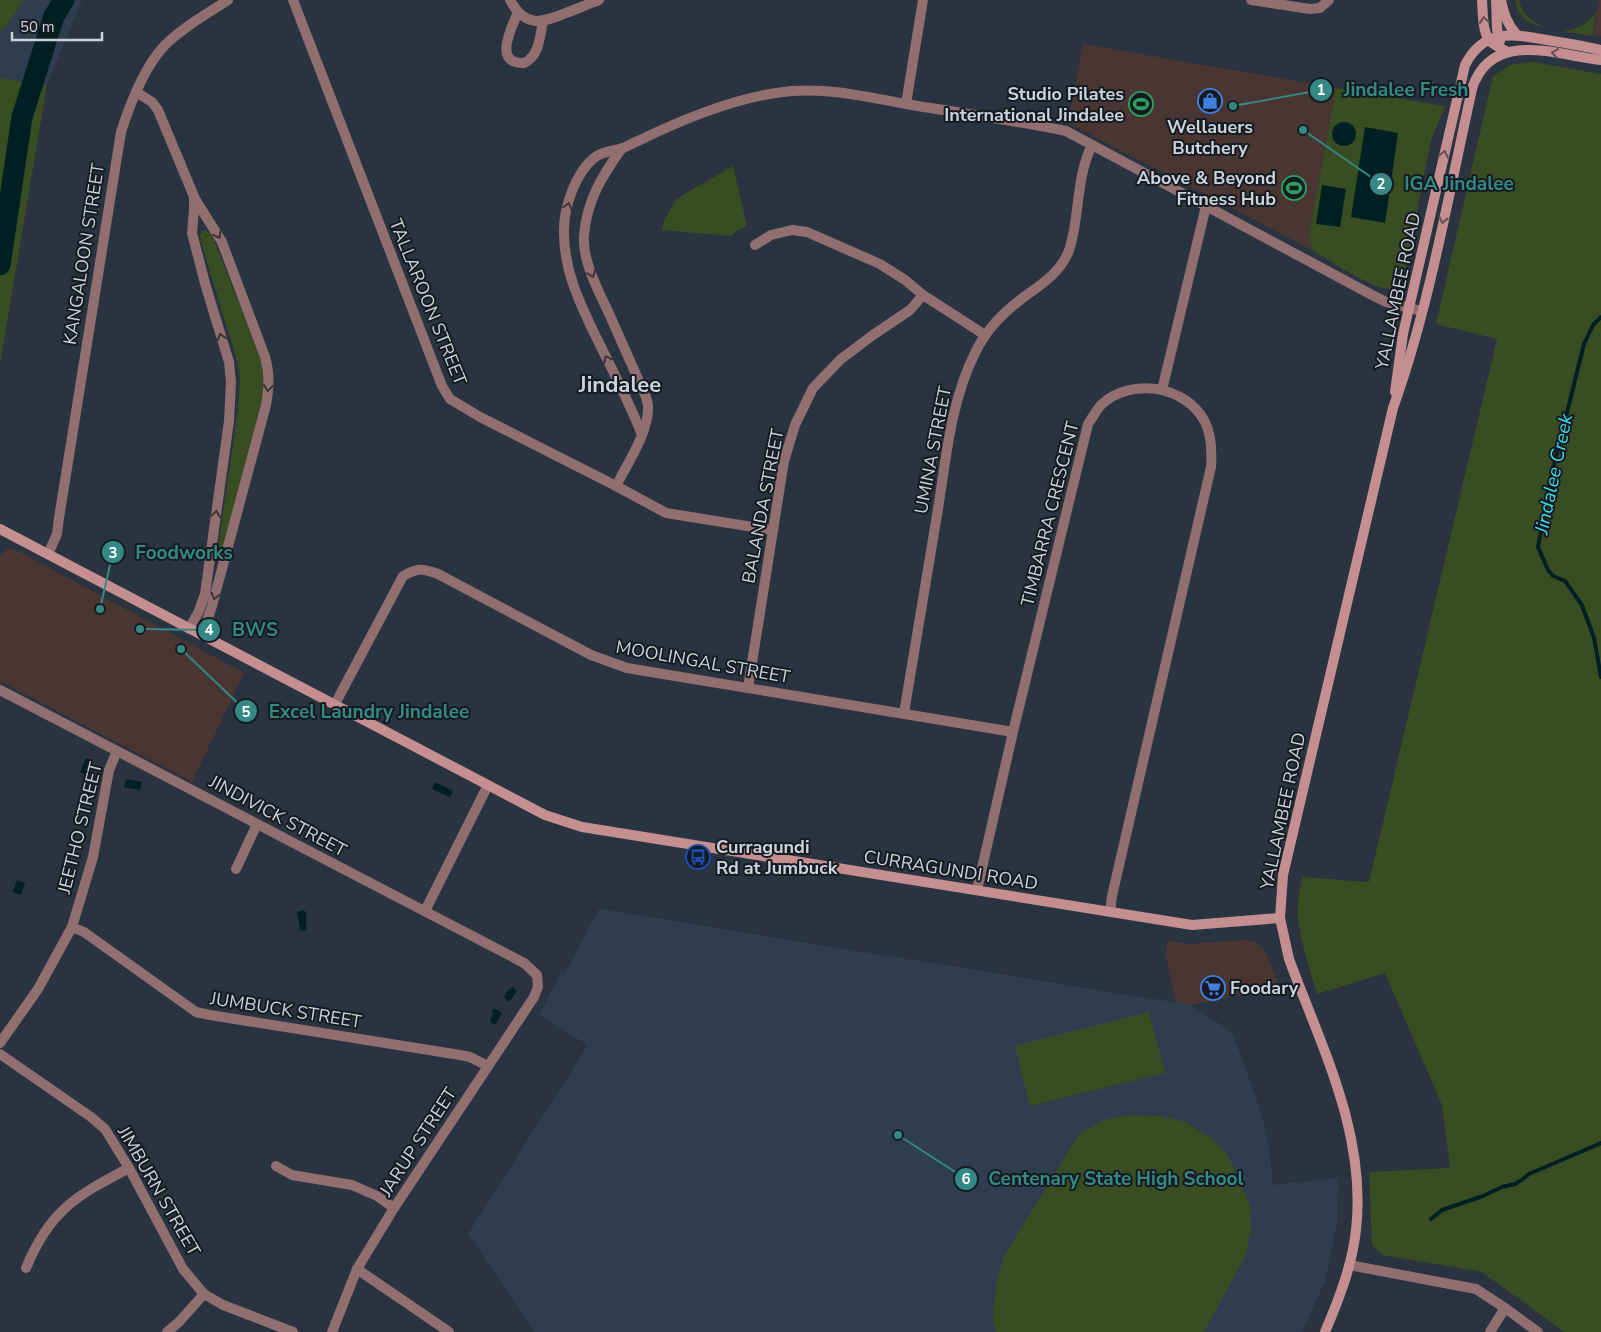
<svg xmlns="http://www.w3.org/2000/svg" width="1601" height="1332" font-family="'Nunito Sans',sans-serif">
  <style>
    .commercial { fill: #493531 }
    .built { fill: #2e3e4f }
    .green { fill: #394d22 }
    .water { fill: #002024 }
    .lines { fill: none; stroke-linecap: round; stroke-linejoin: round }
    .stream { stroke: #002024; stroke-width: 4 }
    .river { stroke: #002024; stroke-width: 21 }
    .street { stroke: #916e70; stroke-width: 10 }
    .secondary { stroke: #c58e91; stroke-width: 10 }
    .oneway { stroke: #654f53 }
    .oneway2 { stroke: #3b3439 }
    .labels { text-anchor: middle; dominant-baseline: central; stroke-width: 4; stroke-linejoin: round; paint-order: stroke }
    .poi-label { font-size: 18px; font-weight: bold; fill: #ccd3db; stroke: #161b21; text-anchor: end }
    .street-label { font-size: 18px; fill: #ccd3db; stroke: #161b21 }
    .water-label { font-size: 19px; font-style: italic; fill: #3bdcec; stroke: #161b21 }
    .district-label { font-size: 22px; font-weight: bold; fill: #ccd3db; stroke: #161b21 }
    .leader { fill: none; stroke: #358984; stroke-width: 2 }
    .callout-dot { fill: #358984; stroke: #161b21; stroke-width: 2 }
    .mark-label { font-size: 15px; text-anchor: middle; font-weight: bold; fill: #fff }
    .callout-label { font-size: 19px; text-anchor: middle; font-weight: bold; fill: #358984; stroke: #161b21; stroke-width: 4; stroke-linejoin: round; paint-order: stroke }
  </style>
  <rect width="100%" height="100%" fill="#293440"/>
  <g class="commercial">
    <path d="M1599,0H1601V36L1593,35Z"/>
    <path d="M1083,44L1336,88L1309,234L1312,250L1068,123Z"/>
    <path d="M8,549H13L22,553L244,673L192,782L0,681V555Z"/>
    <path d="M1167,940L1188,944L1245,940L1253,941L1261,946L1267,955L1279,986L1191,1005L1176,1003L1166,957Z"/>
  </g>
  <g class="built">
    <path d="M0,0H82L47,85L0,78Z"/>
    <path d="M599,909L1191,1005L1232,1032L1255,1094L1263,1121L1269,1149L1273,1185L1338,1178L1337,1223L1325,1281L1302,1332H535L468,1234L588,1045L539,1015L559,976L565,973Z"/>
  </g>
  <g class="green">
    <path d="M0,0H24L4,29L0,31Z"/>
    <path d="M1515,0H1519C1522,15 1532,20 1544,27C1528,24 1518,17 1515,0Z"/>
    <path d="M1596,12L1592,36L1563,31C1578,29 1587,25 1596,12Z"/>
    <path d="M1533,62L1601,74V1332H1564L1482,1272L1383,1255L1372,1245L1369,1172L1450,1168L1442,1105L1385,973L1317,994C1310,969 1300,942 1298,915C1297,902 1300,889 1302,877L1369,882L1497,339L1436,324L1493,76L1510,65Z"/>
    <path d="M0,78L47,85L0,365Z"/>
    <path d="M1336,88L1445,106L1431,141L1402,286C1395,288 1390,290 1382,288C1362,282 1332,262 1312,250L1309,234Z"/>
    <path d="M733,166L747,226L739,229L731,236L662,230L664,221L676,199Z"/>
    <path d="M204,230L210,233L214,240L261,360L265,375L263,396L222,556L218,559L217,554L238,410L240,378L238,364L201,242L200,235Z"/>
    <path d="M1149,1012L1165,1073L1030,1106L1015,1046Z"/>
    <path d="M1131,1115L1161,1116L1185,1122L1210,1137L1228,1155L1250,1206L1251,1227L1246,1255L1204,1332H996L993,1323L994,1305L997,1280L1004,1256L1079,1134L1103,1120Z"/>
  </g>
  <g class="water">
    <circle cx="1344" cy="134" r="12"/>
    <path d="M1365,127L1398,133L1385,223L1351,217Z"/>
    <path d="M1322,185L1346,189L1340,227L1316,224Z"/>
    <path d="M86,758L92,761L88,770L89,776L80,772Z"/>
    <path d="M126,779L142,782L140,790L124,787Z"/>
    <path d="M435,782L453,791L450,797L432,789Z"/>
    <path d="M17,880L25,883L21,895L13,892Z"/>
    <path d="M303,910L306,912C307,914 306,930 306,931L300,930L297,912Z"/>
    <path d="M513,987L517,991L510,1001H508L504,997L508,990Z"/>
    <path d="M493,1009H496L502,1013L495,1025L490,1022L491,1018L493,1015L492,1012Z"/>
  </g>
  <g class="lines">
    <g class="stream">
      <path d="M1601,317L1593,325L1584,344L1551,477L1538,547L1548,570L1553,576L1565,581L1582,605L1594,638L1601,677"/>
      <path d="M1431,1219L1442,1210L1483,1196L1502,1187L1515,1184L1523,1179L1529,1174L1601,1143"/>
    </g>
    <path class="river" d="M0,265L22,117L54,16L64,0"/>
    <g class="street">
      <path d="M293,0L442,386L450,399L480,417L616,486L666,513L772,530"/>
      <path d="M510,0C525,28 541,23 566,13C577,9 588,4 599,0"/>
      <path d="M1251,0L1310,9L1320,8L1329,0"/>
      <path d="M518,12C512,27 492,64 524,63C539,57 540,36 543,21"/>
      <path d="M136,92L152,102L158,110L195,199L222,242L265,357C270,374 269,388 266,405L212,606L202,635"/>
      <path d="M906,104L923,0"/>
      <path d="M755,245L771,235L792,230L807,232L880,264L905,280L923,295L985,335"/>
      <path d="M1162,390L1206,206"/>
      <path d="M642,435C630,404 615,375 600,345C582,308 563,272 564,229C564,207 576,172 594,158C602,151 614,151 623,148C628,146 633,143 638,141C683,119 742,95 792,91C832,88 867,97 906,104C959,113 1013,120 1066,131L1372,295L1386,302L1421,311"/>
      <path d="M616,486C627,464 649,432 648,407C648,400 645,394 642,388C632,365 621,341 611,318C600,293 582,263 584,235C587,200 602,176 622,148"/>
      <path d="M48,554L57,534L59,518L121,132C130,104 144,67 165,45C183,27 207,14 228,0"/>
      <path d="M189,629L199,611L205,594L229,421L231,382L229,362L206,287L192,233L194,210V199"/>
      <path d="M748,688L784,461L795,425L813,388L841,359L873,335L910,310L923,295"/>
      <path d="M0,690L524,963L537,975L538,987L534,997L394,1208L357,1269L332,1332"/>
      <path d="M335,704L403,576C417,568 422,568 438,574L591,655L627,668L1013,732"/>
      <path d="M904,713C915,647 926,581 937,515C946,461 950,403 975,353C984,334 999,317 1015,304C1033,289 1057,277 1067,255C1071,248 1072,238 1074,230C1079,202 1079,171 1092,145"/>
      <path d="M236,869L257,824"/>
      <path d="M977,890L1013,732L1088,424C1092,418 1096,411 1101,405C1130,377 1186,385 1205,422C1212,436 1212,452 1211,467L1112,896L1110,912"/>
      <path d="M425,911L488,785"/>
      <path d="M72,927L84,932L196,1012L210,1015L460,1055L470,1057L488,1066"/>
      <path d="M0,1043L38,989L72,927L93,857L109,770L117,751"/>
      <path d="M0,1054L91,1117L105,1129L129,1168L183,1269L204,1294L223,1305L293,1332"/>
      <path d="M276,1166L292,1175L352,1185L377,1196L394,1208"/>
      <path d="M1349,1265L1476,1289L1505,1308L1538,1332"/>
      <path d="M26,1268C50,1210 76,1196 129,1168"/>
      <path d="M357,1269L449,1332"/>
      <path d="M167,1332L179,1322L204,1294"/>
      <path d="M1490,1332L1505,1308"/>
    </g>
    <g class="secondary">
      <path d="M1482,0C1483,12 1482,32 1490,41C1495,46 1502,49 1508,52"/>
      <path d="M1496,0L1497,29L1500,41"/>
      <path d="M1501,0C1504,14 1507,24 1517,35"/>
      <path d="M1395,392L1403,334L1465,65C1484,28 1512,34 1547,40C1565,43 1583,46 1601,50"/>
      <path d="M0,529L545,815L582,827L632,835L1192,925L1280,918"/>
      <path d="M1325,1332C1339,1299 1352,1266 1356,1230C1367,1134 1321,1046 1289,959L1280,918L1283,875L1393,408C1429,308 1448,197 1471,94C1472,89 1473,84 1476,79C1499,31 1561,56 1601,60"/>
    </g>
  </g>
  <defs><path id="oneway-chevron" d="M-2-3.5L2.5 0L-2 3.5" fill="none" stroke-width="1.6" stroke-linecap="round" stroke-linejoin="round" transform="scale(1.25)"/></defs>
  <g class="oneway">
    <use href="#oneway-chevron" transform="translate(1484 20) rotate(-98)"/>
    <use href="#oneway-chevron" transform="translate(1555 53) rotate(-170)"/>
    <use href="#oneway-chevron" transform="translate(1444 154) rotate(-77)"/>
    <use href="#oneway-chevron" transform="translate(1443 220) rotate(102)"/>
  </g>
  <g class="oneway2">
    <use href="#oneway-chevron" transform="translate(568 206) rotate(-75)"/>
    <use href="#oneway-chevron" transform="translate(218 235) rotate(61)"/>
    <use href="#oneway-chevron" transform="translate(592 274) rotate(69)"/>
    <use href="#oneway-chevron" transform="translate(221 337) rotate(-107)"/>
    <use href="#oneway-chevron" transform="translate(607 359) rotate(-116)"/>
    <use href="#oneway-chevron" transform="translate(268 388) rotate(97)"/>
    <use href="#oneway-chevron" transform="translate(216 514) rotate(-82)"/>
    <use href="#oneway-chevron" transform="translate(215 596) rotate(105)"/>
  </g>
  <defs>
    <symbol id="shop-ring" viewBox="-11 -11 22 22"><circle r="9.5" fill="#161b21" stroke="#3f7fe0" stroke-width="1.5"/><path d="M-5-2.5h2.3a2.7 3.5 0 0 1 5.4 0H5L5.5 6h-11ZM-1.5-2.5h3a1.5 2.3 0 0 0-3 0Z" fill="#3f7fe0"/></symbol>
    <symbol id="stadium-ring" viewBox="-11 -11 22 22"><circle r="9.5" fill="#161b21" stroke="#2e9e5b" stroke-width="1.5"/><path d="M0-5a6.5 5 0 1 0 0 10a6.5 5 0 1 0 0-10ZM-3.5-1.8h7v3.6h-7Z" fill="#2e9e5b"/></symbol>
    <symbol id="bus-ring" viewBox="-11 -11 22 22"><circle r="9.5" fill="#161b21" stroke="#1a4fb4" stroke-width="1.5"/><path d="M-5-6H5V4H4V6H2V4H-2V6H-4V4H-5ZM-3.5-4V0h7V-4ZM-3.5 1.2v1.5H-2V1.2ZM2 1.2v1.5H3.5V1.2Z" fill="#1a4fb4"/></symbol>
    <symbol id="supermarket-ring" viewBox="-11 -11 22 22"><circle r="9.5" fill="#161b21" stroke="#3f7fe0" stroke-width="1.5"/><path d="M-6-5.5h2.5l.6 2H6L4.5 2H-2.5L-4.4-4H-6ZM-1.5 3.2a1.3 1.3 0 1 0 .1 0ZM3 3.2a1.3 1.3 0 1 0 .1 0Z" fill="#3f7fe0"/></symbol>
  </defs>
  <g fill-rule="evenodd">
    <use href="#shop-ring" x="1196" y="87" width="28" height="28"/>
    <use href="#stadium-ring" x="1127" y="90" width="28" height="28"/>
    <use href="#stadium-ring" x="1280" y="174" width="28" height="28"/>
    <use href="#bus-ring" x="684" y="843" width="28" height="28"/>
    <use href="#supermarket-ring" x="1199" y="974" width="28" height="28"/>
  </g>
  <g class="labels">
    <g class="poi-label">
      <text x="1124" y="94">Studio Pilates<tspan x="1124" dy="21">International Jindalee</tspan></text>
      <text x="1210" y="127" text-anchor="middle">Wellauers<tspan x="1210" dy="21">Butchery</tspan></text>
      <text x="1276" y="178">Above &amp; Beyond<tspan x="1276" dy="21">Fitness Hub</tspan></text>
      <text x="716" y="847" text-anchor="start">Curragundi<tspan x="716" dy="21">Rd at Jumbuck</tspan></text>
      <text x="1230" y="988" text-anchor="start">Foodary</text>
    </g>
    <g class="street-label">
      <text transform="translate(84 254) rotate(-81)">KANGALOON STREET</text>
      <text transform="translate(1398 291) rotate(-78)">YALLAMBEE ROAD</text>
      <text transform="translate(428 302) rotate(68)">TALLAROON STREET</text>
      <text transform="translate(933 450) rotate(-79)">UMINA STREET</text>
      <text transform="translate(763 506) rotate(-79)">BALANDA STREET</text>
      <text transform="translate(1050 514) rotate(-76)">TIMBARRA CRESCENT</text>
      <text transform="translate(703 662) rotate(10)">MOOLINGAL STREET</text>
      <text transform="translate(1283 811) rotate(-78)">YALLAMBEE ROAD</text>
      <text transform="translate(278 816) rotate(28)">JINDIVICK STREET</text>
      <text transform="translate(80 828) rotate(-76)">JEETHO STREET</text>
      <text transform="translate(951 870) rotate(9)">CURRAGUNDI ROAD</text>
      <text transform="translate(286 1010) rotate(9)">JUMBUCK STREET</text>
      <text transform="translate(418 1142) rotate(-57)">JARUP STREET</text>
      <text transform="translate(159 1191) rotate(60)">JIMBURN STREET</text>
    </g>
    <g class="water-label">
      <text transform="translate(1554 474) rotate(-78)">Jindalee Creek</text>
    </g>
    <g class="district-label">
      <text x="620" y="385">Jindalee</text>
    </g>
  </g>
  <path class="leader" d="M1233 106L1321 90M1303 130L1381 184M100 609L113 552M140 629L209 630M181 649L246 711M898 1135L966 1179"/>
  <g class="callout-dot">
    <circle cx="1233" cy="106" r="5"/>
    <circle cx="1303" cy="130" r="5"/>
    <circle cx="100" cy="609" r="5"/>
    <circle cx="140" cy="629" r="5"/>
    <circle cx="181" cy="649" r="5"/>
    <circle cx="898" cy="1135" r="5"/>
    <circle cx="1321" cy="90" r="12"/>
    <circle cx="1381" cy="184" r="12"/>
    <circle cx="113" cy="552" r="12"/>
    <circle cx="209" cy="630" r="12"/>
    <circle cx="246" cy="711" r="12"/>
    <circle cx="966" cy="1179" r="12"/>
  </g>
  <g class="mark-label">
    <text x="1321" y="95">1</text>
    <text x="1381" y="189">2</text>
    <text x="113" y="558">3</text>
    <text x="209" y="635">4</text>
    <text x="246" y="717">5</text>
    <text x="966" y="1184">6</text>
  </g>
  <g class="callout-label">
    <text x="1406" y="96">Jindalee Fresh</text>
    <text x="1459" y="190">IGA Jindalee</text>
    <text x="184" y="559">Foodworks</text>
    <text x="255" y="636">BWS</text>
    <text x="369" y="718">Excel Laundry Jindalee</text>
    <text x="1116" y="1185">Centenary State High School</text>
  </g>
  <path d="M12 32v8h90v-8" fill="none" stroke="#ccd3db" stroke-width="2.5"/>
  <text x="20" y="32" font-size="15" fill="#ccd3db" stroke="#161b21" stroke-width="4" paint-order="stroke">50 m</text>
</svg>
